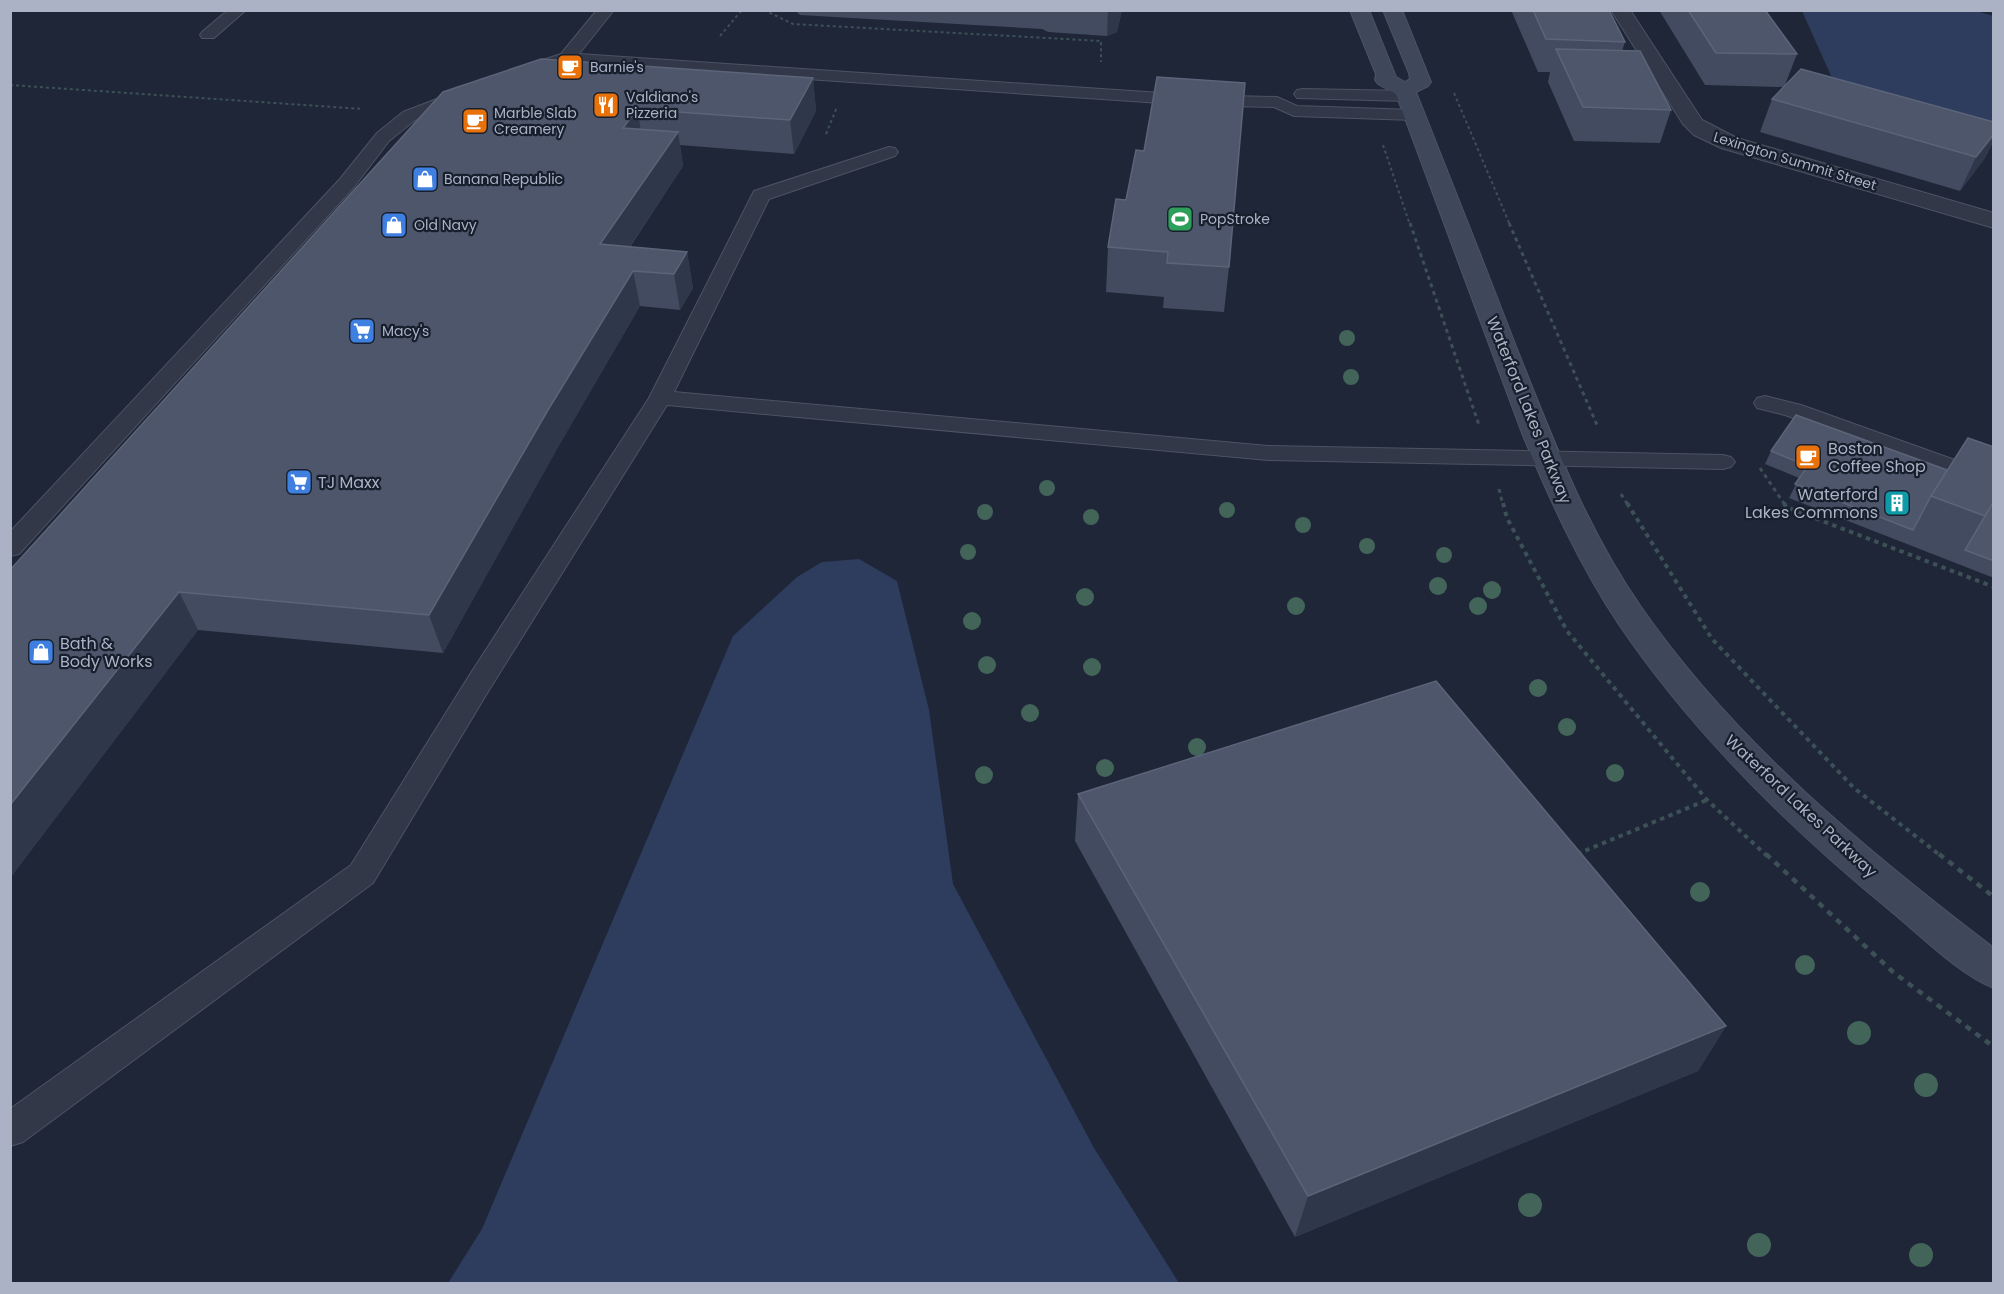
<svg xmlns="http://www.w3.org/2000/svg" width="2004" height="1294" font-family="Poppins,sans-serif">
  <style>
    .water { fill: #2e3d5e }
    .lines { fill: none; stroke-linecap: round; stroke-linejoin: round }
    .lane-casing { stroke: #4c5363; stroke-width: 2 }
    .street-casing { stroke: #4c5363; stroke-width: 2 }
    .secondary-casing { stroke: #4c5363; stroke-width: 2 }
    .path-far3 { stroke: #3d5056; stroke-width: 2; stroke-dasharray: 3 3; stroke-linecap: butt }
    .path-far2 { stroke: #3d5056; stroke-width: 3; stroke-dasharray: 4 4; stroke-linecap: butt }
    .path-far1 { stroke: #3d5056; stroke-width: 4; stroke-dasharray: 4.5 4.5; stroke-linecap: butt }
    .path { stroke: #3d5056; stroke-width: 4.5; stroke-dasharray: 6 6; stroke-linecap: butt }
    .lane { fill: #323848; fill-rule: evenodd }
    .street { fill: #323848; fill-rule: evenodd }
    .secondary { fill: #3f475b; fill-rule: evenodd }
    .tree { fill: #436459 }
    .wall { fill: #424b60 }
    .shaded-wall { fill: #2f374b }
    .building { fill: #4d566b; stroke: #5c6479; stroke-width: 1.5 }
    .labels { text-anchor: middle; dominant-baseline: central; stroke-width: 4.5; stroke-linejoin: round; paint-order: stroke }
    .far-poi-label { font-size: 14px; fill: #abb2c5; stroke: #171e2c; text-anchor: start }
    .far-street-label { font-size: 14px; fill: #abb2c5; stroke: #171e2c }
    .street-label { font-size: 16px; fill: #abb2c5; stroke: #171e2c }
    .poi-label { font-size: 16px; fill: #abb2c5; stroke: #171e2c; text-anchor: start }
  </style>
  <rect width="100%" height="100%" fill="#1e2637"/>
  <g class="water">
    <path d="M1973,10L1993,16V129L1832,78L1802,11Z"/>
    <path d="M859,559L897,581L929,710L953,884L1094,1148L1179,1283H448L482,1229L733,636L797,577L822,562Z"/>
  </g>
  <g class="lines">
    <defs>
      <g id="lane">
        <path d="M228,10H246L214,38H202L200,35L202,32Z"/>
        <path d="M597,10H614L579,54L1191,95L1277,97L1297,106L1414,110L1420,111L1423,115L1420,119L1414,120L1294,116L1274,107L1191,105L568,63L531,76H519L517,72L519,68L561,54Z"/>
        <path d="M463,89L469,90L472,94L469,98L415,120L389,141L354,187L19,554L10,556V532L340,179L377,133L403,112Z"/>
        <path d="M1303,89L1407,91L1413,92L1416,96L1413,100L1407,101L1297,98L1294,94L1297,90Z"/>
        <path d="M889,147L895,148L898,152L895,156L769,199L674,392L1268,446L1723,455L1731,457L1735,462L1731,467L1723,469L1268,460L667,405L489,690L373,883L23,1142L10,1146V1109L351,865L469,676L649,398L754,191Z"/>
        <path d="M1765,396L1801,405L1994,474V490L1785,415L1757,408L1754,403L1757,398Z"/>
      </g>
      <path id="street" d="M1611,10H1630L1702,120L1737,138L1994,213V228L1721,148L1694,135L1683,124Z"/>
      <path id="secondary" d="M1350,10H1369L1396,77L1405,82L1410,79L1409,73L1383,10H1402L1431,82L1428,86L1416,92C1450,178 1484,263 1517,349C1552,437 1586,528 1641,607C1735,742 1863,848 1994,948V988C1961,976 1920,935 1892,912C1789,828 1693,734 1618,623C1579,564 1549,498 1522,433L1396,94L1378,84L1375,80L1376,74Z"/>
    </defs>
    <use href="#lane" class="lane-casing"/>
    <use href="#street" class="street-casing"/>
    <use href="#secondary" class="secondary-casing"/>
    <g class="path-far3">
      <path d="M764,10L793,24L1101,41V62"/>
      <path d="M720,36L742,10"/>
      <path d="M10,85L363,109"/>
      <path d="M1454,93L1510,225"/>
      <path d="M826,134L837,107"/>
      <path d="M1383,145L1410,225"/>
    </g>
    <g class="path-far2">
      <path d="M1410,223L1479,425"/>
      <path d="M1509,223L1597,425"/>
      <path d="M1760,468L1785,505"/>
      <path d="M1499,489L1503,505"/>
      <path d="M1621,494L1628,505"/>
    </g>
    <g class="path-far1">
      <path d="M1503,503L1507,518L1567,631L1707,800L1767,856"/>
      <path d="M1627,503L1712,639L1854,788L1941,856"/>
      <path d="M1784,503L1786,507L1994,587"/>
      <path d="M1577,854L1707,800"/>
    </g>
    <g class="path">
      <path d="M1766,854L1893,972L1994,1047"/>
      <path d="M1939,854L1994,897"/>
    </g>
    <use href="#lane" class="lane"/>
    <use href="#street" class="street"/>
    <use href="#secondary" class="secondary"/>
  </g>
  <g class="tree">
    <circle cx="1347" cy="338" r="8"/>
    <circle cx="1351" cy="377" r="8"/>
    <circle cx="1047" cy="488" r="8"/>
    <circle cx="1227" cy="510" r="8"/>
    <circle cx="985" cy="512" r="8"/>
    <circle cx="1091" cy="517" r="8"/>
    <circle cx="1303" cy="525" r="8"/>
    <circle cx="1367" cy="546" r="8"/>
    <circle cx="968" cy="552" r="8"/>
    <circle cx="1444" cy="555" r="8"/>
    <circle cx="1438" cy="586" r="9"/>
    <circle cx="1492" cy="590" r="9"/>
    <circle cx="1085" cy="597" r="9"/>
    <circle cx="1296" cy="606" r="9"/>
    <circle cx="1478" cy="606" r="9"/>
    <circle cx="972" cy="621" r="9"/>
    <circle cx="987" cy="665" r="9"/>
    <circle cx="1092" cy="667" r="9"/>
    <circle cx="1538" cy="688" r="9"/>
    <circle cx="1030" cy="713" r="9"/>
    <circle cx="1567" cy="727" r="9"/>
    <circle cx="1197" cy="747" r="9"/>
    <circle cx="1105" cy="768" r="9"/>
    <circle cx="1615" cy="773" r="9"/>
    <circle cx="984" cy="775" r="9"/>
    <circle cx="1700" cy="892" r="10"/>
    <circle cx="1805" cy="965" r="10"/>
    <circle cx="1859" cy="1033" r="12"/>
    <circle cx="1926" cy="1085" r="12"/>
    <circle cx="1530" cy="1205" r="12"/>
    <circle cx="1759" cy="1245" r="12"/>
    <circle cx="1921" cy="1255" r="12"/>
  </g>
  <g class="wall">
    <path d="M795,10H1122L1117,32L1107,36L1048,32L1042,29L800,15Z"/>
    <path d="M1511,10H1609L1625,42L1622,51L1671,110L1660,143L1574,141L1548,82L1550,72H1538Z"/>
    <path d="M1659,10H1765L1797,54L1785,85L1994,134V140L1985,158L1960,191L1760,132L1772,99L1784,87L1705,85Z"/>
    <path d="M813,78L816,111L794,154L680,145L683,166L630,247L687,252L693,288L680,310L640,306L558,447L443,653L198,630L10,878V570L443,92Z"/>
    <path d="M1116,199L1229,267L1224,312L1163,308L1164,297L1106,292L1108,247Z"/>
    <path d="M1994,447V578L1789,498L1799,478L1765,464L1771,451L1947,470Z"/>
    <path d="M1078,794L1726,1026L1698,1071L1295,1237L1075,841Z"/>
  </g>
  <g class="shaded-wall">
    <path d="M1108,10H1122L1117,32L1107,36Z"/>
    <path d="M813,78L816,111L794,154L790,120Z"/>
    <path d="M637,109L643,142L623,128Z"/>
    <path d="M678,132L683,166L608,279L600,244Z"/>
    <path d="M1994,134V140L1985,158L1960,191L1976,157Z"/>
    <path d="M687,252L693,288L680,310L674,274Z"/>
    <path d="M633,271L640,306L558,447L443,653L429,615L548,410Z"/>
    <path d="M179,592L198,630L10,878V805Z"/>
    <path d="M1726,1026L1698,1071L1295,1237L1308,1196Z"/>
  </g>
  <g class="building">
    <path d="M1533,10H1609L1625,42L1546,39Z"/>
    <path d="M1688,10H1765L1797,54L1716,53Z"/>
    <path d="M1556,49L1640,51L1671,110L1583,107Z"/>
    <path d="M541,59L813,78L790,120L637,109L623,128L678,132L600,244L687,252L674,274L633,271L548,410L429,615L179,592L10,805V570L443,92Z"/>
    <path d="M1801,69L1994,122V134L1976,157L1772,99Z"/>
    <path d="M1157,77L1245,83L1229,267L1167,263L1168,252L1108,247L1116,199L1126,200L1136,150L1144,151Z"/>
    <path d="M1796,415L1947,470L1931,496L1913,530L1795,484L1808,466L1771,451Z"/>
    <path d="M1968,438L1994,447V501L1985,516L1931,496Z"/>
    <path d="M1994,501V561L1965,550Z"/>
    <path d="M1436,681L1726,1026L1308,1196L1078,794Z"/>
  </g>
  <defs>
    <symbol id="cafe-square" viewBox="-11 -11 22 22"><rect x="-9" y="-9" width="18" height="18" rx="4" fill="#e8710a" stroke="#171e2c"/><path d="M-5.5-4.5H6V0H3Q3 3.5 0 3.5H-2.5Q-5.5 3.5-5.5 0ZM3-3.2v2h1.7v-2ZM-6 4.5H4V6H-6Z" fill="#fff"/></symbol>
    <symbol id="restaurant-square" viewBox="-11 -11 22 22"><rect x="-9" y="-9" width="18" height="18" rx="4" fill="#e8710a" stroke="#171e2c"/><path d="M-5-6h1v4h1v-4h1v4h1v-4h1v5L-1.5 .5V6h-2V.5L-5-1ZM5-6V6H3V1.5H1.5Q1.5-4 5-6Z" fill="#fff"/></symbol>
    <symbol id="shop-square" viewBox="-11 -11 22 22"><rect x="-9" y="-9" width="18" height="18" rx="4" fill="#3f7fe0" stroke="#171e2c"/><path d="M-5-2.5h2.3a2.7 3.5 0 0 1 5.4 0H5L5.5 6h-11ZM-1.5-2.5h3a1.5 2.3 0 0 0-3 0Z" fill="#fff"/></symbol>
    <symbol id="stadium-square" viewBox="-11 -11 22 22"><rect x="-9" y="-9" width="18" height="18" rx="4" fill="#2e9e5b" stroke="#171e2c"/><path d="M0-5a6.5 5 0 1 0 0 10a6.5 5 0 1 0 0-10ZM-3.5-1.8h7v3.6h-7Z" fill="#fff"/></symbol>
    <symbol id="supermarket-square" viewBox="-11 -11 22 22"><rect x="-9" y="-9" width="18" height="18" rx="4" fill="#3f7fe0" stroke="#171e2c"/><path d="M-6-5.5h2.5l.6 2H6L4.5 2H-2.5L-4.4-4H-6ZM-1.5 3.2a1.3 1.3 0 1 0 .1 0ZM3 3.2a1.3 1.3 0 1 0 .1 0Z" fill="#fff"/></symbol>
    <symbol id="building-square" viewBox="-11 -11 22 22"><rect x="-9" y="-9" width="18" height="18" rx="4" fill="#0f9aa8" stroke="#171e2c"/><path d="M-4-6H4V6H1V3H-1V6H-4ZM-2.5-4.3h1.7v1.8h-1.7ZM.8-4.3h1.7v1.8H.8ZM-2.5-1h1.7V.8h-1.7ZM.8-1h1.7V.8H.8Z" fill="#fff"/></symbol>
  </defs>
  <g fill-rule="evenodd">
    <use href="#cafe-square" x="555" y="52" width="30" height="30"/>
    <use href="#restaurant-square" x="591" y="90" width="30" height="30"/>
    <use href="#cafe-square" x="460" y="106" width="30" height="30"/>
    <use href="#shop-square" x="410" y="164" width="30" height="30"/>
    <use href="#stadium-square" x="1165" y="204" width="30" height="30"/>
    <use href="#shop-square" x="379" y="210" width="30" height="30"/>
    <use href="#supermarket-square" x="347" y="316" width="30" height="30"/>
    <use href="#cafe-square" x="1793" y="442" width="30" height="30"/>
    <use href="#supermarket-square" x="284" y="467" width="30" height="30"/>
    <use href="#building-square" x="1882" y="488" width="30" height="30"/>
    <use href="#shop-square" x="26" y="637" width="30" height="30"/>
  </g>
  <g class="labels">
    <g class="far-poi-label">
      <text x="590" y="67">Barnie's</text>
      <text x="626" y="97">Valdiano's<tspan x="626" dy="16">Pizzeria</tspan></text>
      <text x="494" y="113">Marble Slab<tspan x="494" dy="16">Creamery</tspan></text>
      <text x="444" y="179">Banana Republic</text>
      <text x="1200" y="219">PopStroke</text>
      <text x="414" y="225">Old Navy</text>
      <text x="382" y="331">Macy's</text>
    </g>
    <g class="far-street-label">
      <text transform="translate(1795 161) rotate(17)">Lexington Summit Street</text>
    </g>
    <g class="street-label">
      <text transform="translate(1529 410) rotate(68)">Waterford Lakes Parkway</text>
      <text transform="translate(1801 806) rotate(43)">Waterford Lakes Parkway</text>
    </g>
    <g class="poi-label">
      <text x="1828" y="448">Boston<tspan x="1828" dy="18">Coffee Shop</tspan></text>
      <text x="318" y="482">TJ Maxx</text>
      <text x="1878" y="494" text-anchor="end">Waterford<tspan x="1878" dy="18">Lakes Commons</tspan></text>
      <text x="60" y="643">Bath &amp;<tspan x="60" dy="18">Body Works</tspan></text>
    </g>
  </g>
  <rect width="2004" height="1294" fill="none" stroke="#abb2c5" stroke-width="24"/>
</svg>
